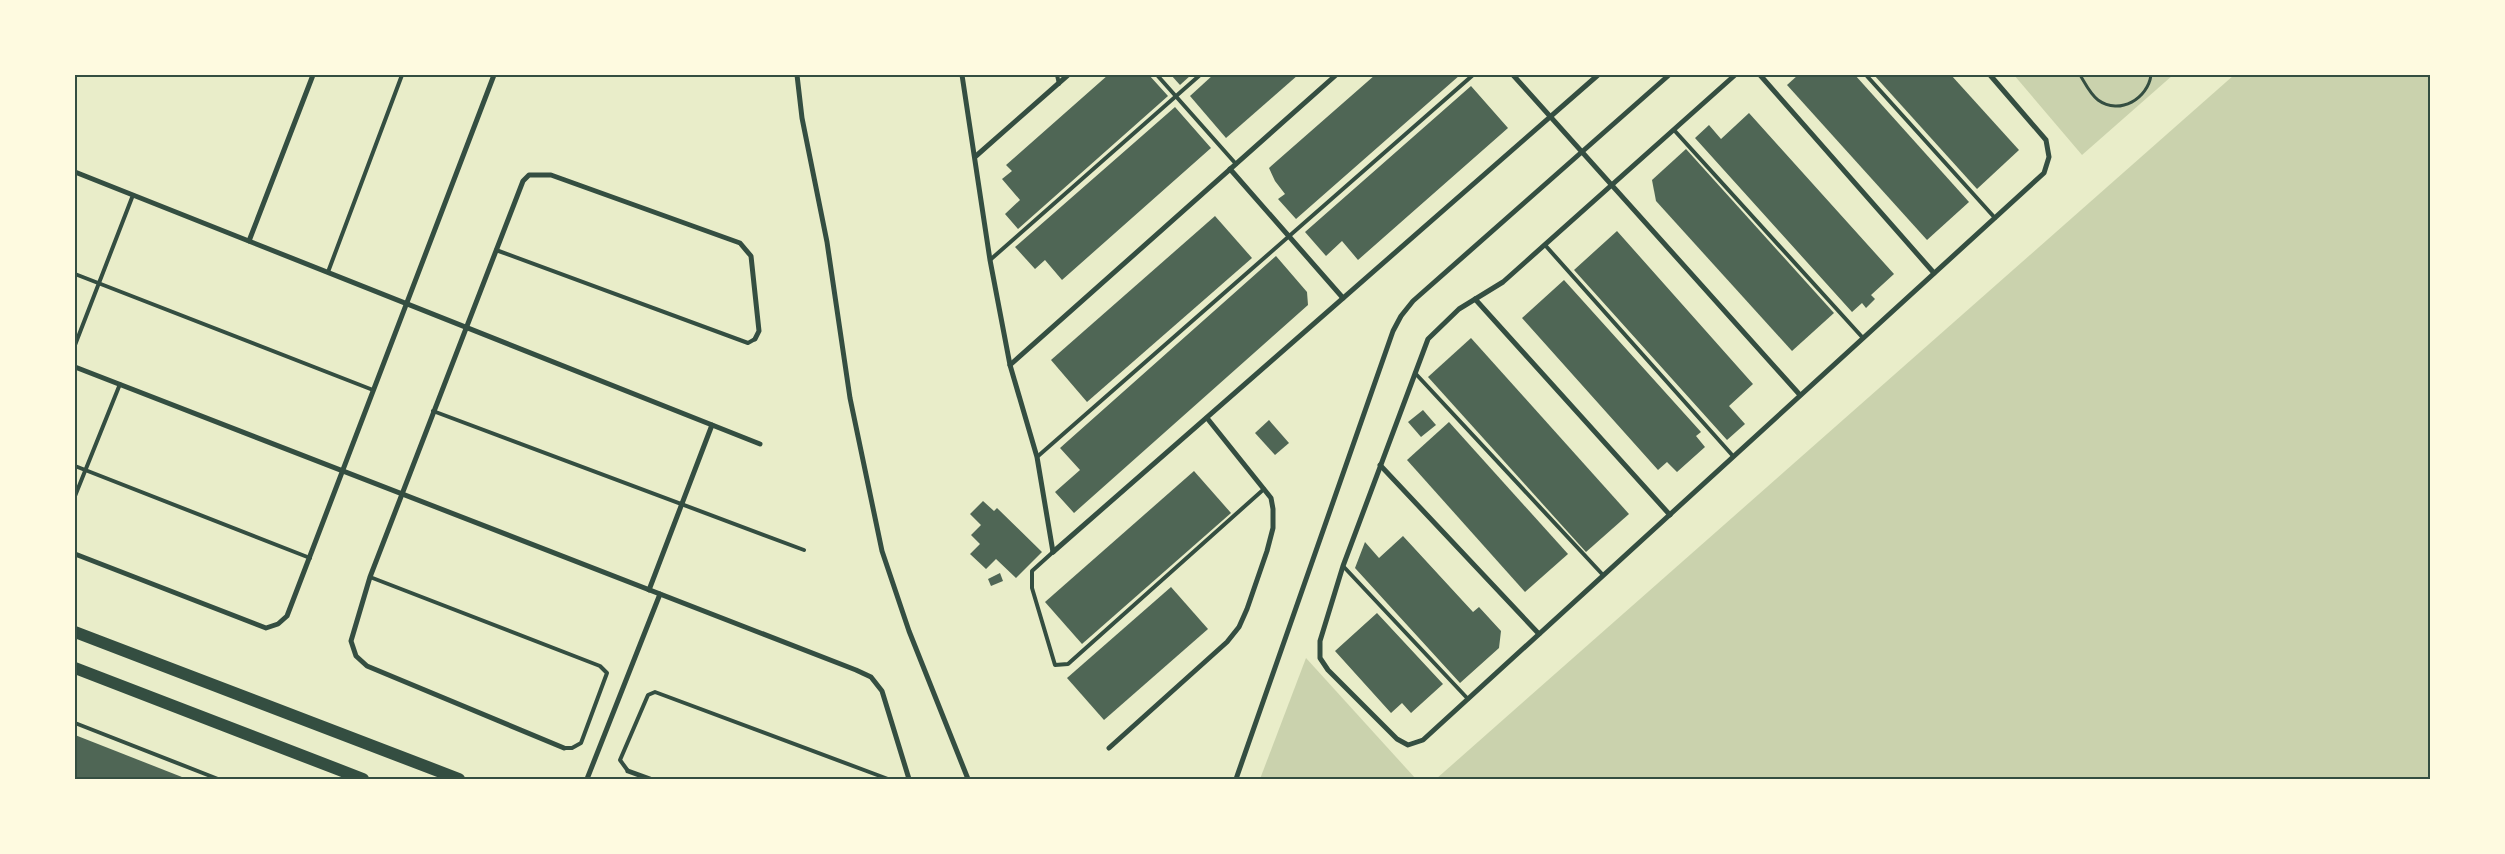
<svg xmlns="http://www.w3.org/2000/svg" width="2505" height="854" font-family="Signika,sans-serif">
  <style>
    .green { fill: #cad2ad }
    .building { fill: #4f6655 }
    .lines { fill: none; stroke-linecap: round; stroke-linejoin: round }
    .path { stroke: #344e41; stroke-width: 3 }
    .service { stroke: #344e41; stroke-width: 4 }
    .minor { stroke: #344e41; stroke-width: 5 }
    .primary { stroke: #344e41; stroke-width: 12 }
    .neatline { fill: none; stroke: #344e41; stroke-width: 2 }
  </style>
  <rect width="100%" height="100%" fill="#e9edc9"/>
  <g class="green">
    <path d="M2014,75H2173L2082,155Z"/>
    <path d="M2234,75H2430V779H1436Z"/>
    <path d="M1306,658L1416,779H1260Z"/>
  </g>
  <g class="building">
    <path d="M1108,75H1149L1168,96L1018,229L1005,214L1020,200L1002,179L1012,171L1006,165Z"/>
    <path d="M1171,75H1191L1180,85Z"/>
    <path d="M1213,75H1298L1226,138L1190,96Z"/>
    <path d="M1375,75H1460L1296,219L1278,199L1285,194L1275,181L1269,168Z"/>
    <path d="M1798,75H1855L1969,202L1927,240L1787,85Z"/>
    <path d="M1874,75H1951L2019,150L1977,189Z"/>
    <path d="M1471,86L1508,128L1358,260L1342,241L1326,256L1305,232Z"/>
    <path d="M1175,107L1211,148L1062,280L1045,260L1035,269L1015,247Z"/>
    <path d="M1749,113L1894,274L1871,295L1875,299L1866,308L1862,303L1852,312L1695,138L1709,125L1721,139Z"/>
    <path d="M1686,149L1834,313L1792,351L1656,201L1652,180Z"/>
    <path d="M1215,216L1252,258L1087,402L1051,360Z"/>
    <path d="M1617,231L1753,384L1729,406L1745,424L1727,440L1574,270Z"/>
    <path d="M1276,256L1307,292L1308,305L1074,513L1055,492L1080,470L1060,448Z"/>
    <path d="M1564,280L1701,432L1696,436L1705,447L1677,472L1667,462L1658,470L1522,318Z"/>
    <path d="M1471,338L1629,514L1586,552L1428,377Z"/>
    <path d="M1423,410L1436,425L1421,437L1408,422Z"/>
    <path d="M1269,420L1289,443L1275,455L1255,433Z"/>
    <path d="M1449,422L1568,554L1525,592L1407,460Z"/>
    <path d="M1194,471L1231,513L1082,644L1045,602Z"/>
    <path d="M983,501L994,511L997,508L1042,552L1016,578L996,559L986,569L970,554L980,544L971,535L981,525L970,514Z"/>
    <path d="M1403,536L1473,612L1479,607L1501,631L1499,648L1460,683L1355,568L1365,542L1379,558Z"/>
    <path d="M1000,573L1003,581L991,586L988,579Z"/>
    <path d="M1171,587L1208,629L1104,720L1067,678Z"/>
    <path d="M1377,613L1443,684L1411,713L1402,703L1391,713L1335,651Z"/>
    <path d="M75,735L187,779H75Z"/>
  </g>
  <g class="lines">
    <path class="path" d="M2080,75C2085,83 2090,94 2098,100C2120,116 2148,98 2151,75"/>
    <g class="service">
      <path d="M1057,75L1059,84"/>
      <path d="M1157,75L1236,164"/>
      <path d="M1866,75L1995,218"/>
      <path d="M1674,130L1863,338"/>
      <path d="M1545,245L1733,456"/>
      <path d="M496,250L748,343L755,339"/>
      <path d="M990,260L1200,75"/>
      <path d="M328,272L402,75"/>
      <path d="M75,274L373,390"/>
      <path d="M75,345L133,195"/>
      <path d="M1415,373L1603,575"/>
      <path d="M433,411L804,550"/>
      <path d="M1037,457L1473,75"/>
      <path d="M75,466L310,558"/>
      <path d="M75,496L120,384"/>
      <path d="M1053,552L1032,571V588L1055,665L1068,664L1264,489"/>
      <path d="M1343,566L1468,699"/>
      <path d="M370,577L600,666L607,673L581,743L572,748H564"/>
      <path d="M75,723L218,779"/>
      <path d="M628,771L620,760L648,695L655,692L888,779"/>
    </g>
    <g class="minor">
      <path d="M797,75L802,118L827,242L850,398L882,551L909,631L968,779"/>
      <path d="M962,75L990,260L1010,365L1037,457L1053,552"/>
      <path d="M1513,75L1800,395"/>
      <path d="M1735,75L1503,282L1459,309L1428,339L1343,566L1320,641V658L1328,670L1397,739L1408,745L1423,740L2044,173L2049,157L2046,140L1990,75"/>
      <path d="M1760,75L1934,273"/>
      <path d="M976,156L1068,75"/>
      <path d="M1230,169L1343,298"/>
      <path d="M75,172L760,444"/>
      <path d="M249,241L313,75"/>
      <path d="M1475,299L1670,515"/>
      <path d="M1010,365L1336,75"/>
      <path d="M75,367L856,670L871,677L882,691L909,779"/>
      <path d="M1380,465L1539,634"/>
      <path d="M1053,552L1598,75"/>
      <path d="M75,554L266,628L278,624L287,616L494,75"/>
      <path d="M649,590L712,425"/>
      <path d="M564,748L367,666L356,656L351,641L370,577L523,181L529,175H551L740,243L751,256L759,331L755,339"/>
      <path d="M1109,748L1227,642L1239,627L1247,609L1267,551L1273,528V509L1271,498L1207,418"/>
      <path d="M628,771L650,779"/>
      <path d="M587,779L660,594"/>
      <path d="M1236,779L1393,331L1401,316L1413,301L1669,75"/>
    </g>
    <g class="primary">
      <path d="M75,632L459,779"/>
      <path d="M75,668L363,779"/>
    </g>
  </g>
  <rect width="2505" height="854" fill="none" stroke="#fefae0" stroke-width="152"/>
  <rect x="76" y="76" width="2353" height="702" class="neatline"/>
</svg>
